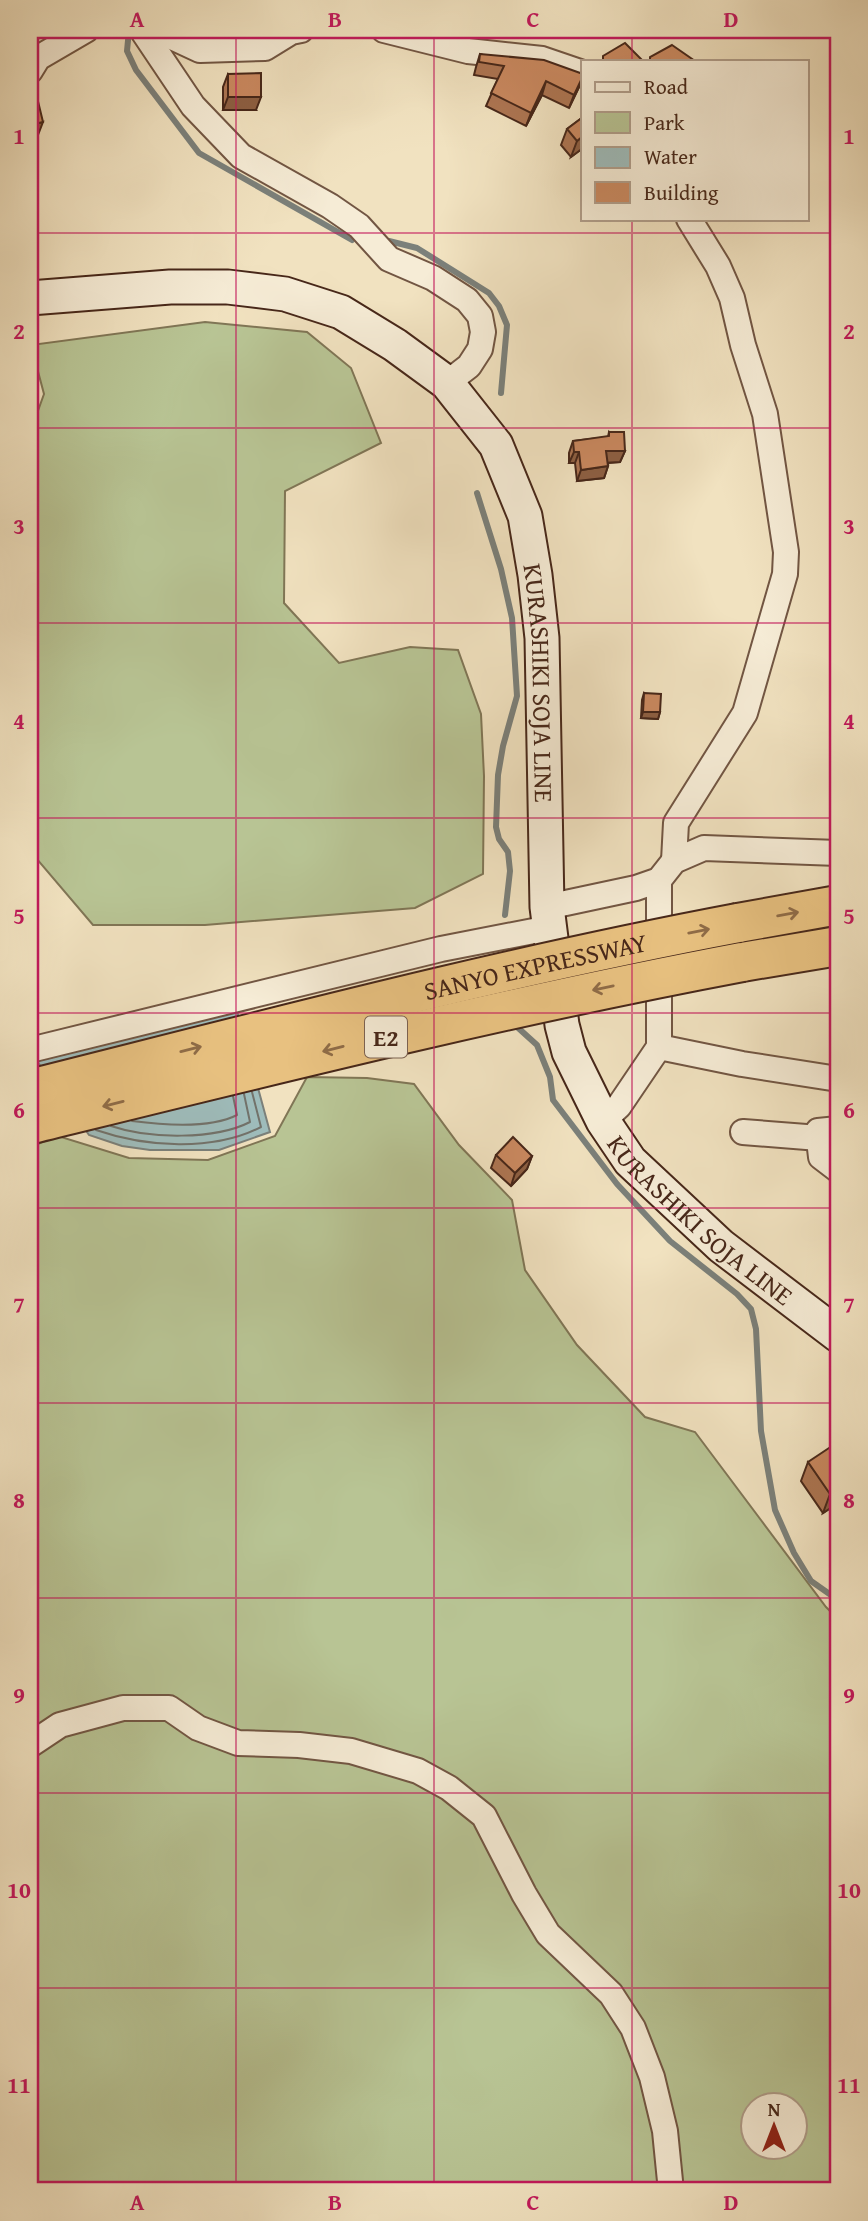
<svg xmlns="http://www.w3.org/2000/svg" width="868" height="2221" font-family="'Gentium Book Plus',serif">
  <style>
    .green { fill: #b8c494; stroke: #807656; stroke-width: 2; fill-rule: evenodd }
    .water { fill: #9ebcbb; stroke: #7b807a; stroke-width: 2 }
    .lines { fill: none; stroke-linecap: round; stroke-linejoin: round }
    .shore { stroke: #72726a; stroke-width: 2 }
    .stream { stroke: #7b807a; stroke-width: 6 }
    .minor-casing { stroke: #725643; stroke-width: 28 }
    .secondary-casing { stroke: #472719; stroke-width: 37 }
    .motorway-casing { stroke: #472719; stroke-width: 42 }
    .minor { stroke: #f6ecd6; stroke-width: 24 }
    .secondary { stroke: #f6ecd6; stroke-width: 33 }
    .motorway { stroke: #e8c180; stroke-width: 38 }
    .motorway-bridge-casing { stroke: #472719; stroke-width: 42; stroke-linecap: butt }
    .motorway-bridge { stroke: #e8c180; stroke-width: 38 }
    .wall { fill: #ad7552; stroke: #472719; stroke-width: 2 }
    .shaded-wall { fill: #8d5f42; stroke: #472719; stroke-width: 2 }
    .building { fill: #c9885f; stroke: #472719; stroke-width: 2 }
    .oneway { stroke: #8f6c47 }
    .grid { fill: none; stroke: #c2185b; stroke-width: 2; stroke-opacity: 0.55 }
    .labels { text-anchor: middle; dominant-baseline: central; stroke-width: 5; stroke-linejoin: round; paint-order: stroke }
    .shield { fill: #f6ecd6; stroke: #7c6252; stroke-width: 2 }
    .shield-label { font-size: 24px; font-weight: bold; fill: #472719 }
    .street-label { font-size: 26px; fill: #472719; stroke: #f6ecd6 }
    .neatline { fill: none; stroke: #c2185b; stroke-width: 2.5 }
    .grid-label { font-size: 23px; text-anchor: middle; font-weight: bold; fill: #c2185b }
  </style>
  <rect width="100%" height="100%" fill="#f1e2c0"/>
  <filter id="stains"><feTurbulence type="fractalNoise" baseFrequency=".00286" numOctaves="4"/><feColorMatrix values="0 0 0 0 .2 0 0 0 0 .09 0 0 0 0 .02 0 0 0 .5 -.17"/></filter>
  <radialGradient id="worn" r=".72"><stop offset=".6" stop-color="#630" stop-opacity="0"/><stop offset="1" stop-color="#630" stop-opacity=".3"/></radialGradient>
  <g class="green">
    <path d="M205,322L307,332L351,368L381,443L285,491L284,603L339,663L410,647L458,650L481,714L484,776L483,874L415,908L205,925H93L30,851V433L44,394L31,345Z"/>
    <path d="M307,1077L367,1078L414,1084L459,1145L512,1200L525,1270L577,1345L645,1417L695,1432L826,1607L838,1619V2191H30V1147L58,1136L129,1158L208,1160L275,1136ZM752,2106H794V2148H752Z"/>
  </g>
  <path class="water" d="M237,1011L270,1132L219,1150H150L122,1146L89,1135L37,1061Z"/>
  <g class="lines">
    <g class="shore">
      <path d="M132,1121C163,1125 210,1129 237,1115L233,1096"/>
      <path d="M111,1126C149,1139 215,1140 250,1122L244,1094"/>
      <path d="M96,1130C145,1147 213,1152 261,1127L252,1092"/>
    </g>
    <g class="stream">
      <path d="M129,30L127,51L136,70L199,153L352,240"/>
      <path d="M389,241L417,248L489,293L499,306L507,325L501,393"/>
      <path d="M477,493L501,569L512,618L517,696L503,746L498,775L496,827L499,839L508,852L510,871L505,915"/>
      <path d="M516,1020V1026L537,1045L550,1077L553,1100L617,1184L670,1241L737,1294L751,1309L756,1329L761,1431L775,1510L794,1553L811,1581L838,1600"/>
    </g>
    <defs>
      <g id="minor">
        <path d="M142,30L193,106L241,156L330,206L359,226L389,259L433,278L467,300L480,316L483,332L480,349L469,366L447,383"/>
        <path d="M157,30L200,50L265,48L291,32L301,30"/>
        <path d="M384,30L468,51L542,59L583,73"/>
        <path d="M30,71L38,58L86,30"/>
        <path d="M674,861L676,823L745,713L785,574L786,552L765,414L743,345L732,298L718,266L689,219"/>
        <path d="M547,907L636,888L659,880L674,861L704,848L838,853"/>
        <path d="M659,1047L742,1064L838,1079"/>
        <path d="M30,1050L441,949L549,928"/>
        <path d="M603,1121L619,1106L659,1047V880"/>
        <path d="M838,1129L818,1131L821,1157L838,1170"/>
        <path d="M743,1132L819,1138"/>
        <path d="M30,1745L60,1725L123,1708H169L198,1728L238,1743L299,1745L351,1751L418,1771L449,1788L484,1816L524,1894L548,1934L611,1994L633,2028L652,2077L665,2131L671,2191"/>
      </g>
      <g id="secondary">
        <path id="s1" d="M30,298L170,287H228L285,294L341,312L395,345L447,383L496,445L525,516L535,575L542,638L547,907L562,1025L569,1052L603,1121L630,1161L721,1246L838,1335"/>
      </g>
      <g id="motorway">
        <path d="M738,923L838,905"/>
        <path d="M742,962L838,946"/>
      </g>
    </defs>
    <use href="#minor" class="minor-casing"/>
    <use href="#secondary" class="secondary-casing"/>
    <use href="#motorway" class="motorway-casing"/>
    <use href="#minor" class="minor"/>
    <use href="#secondary" class="secondary"/>
    <use href="#motorway" class="motorway"/>
    <defs>
      <g id="motorway-bridge">
        <path id="s2" d="M30,1089C265,1030 499,968 738,923"/>
        <path d="M32,1124C268,1066 503,1007 742,962"/>
      </g>
    </defs>
    <use href="#motorway-bridge" class="motorway-bridge-casing"/>
    <use href="#motorway-bridge" class="motorway-bridge"/>
  </g>
  <g class="wall">
    <path d="M480,54L579,87L569,108L542,95L526,126L486,106L498,79L474,75L476,67Z"/>
    <path d="M228,74L256,110H223V87Z"/>
    <path d="M583,117V148L571,157L561,145L567,129Z"/>
    <path d="M609,432L625,451L620,462L608,463V466L604,478L577,481L575,463H569V453L573,441L608,437Z"/>
    <path d="M644,693L660,712L658,719L641,718L642,700Z"/>
    <path d="M496,1155L532,1156L527,1169L511,1186L491,1168Z"/>
    <path d="M808,1462L838,1503L823,1513L801,1481Z"/>
  </g>
  <g class="shaded-wall">
    <path d="M211,30H267L261,33H210Z"/>
    <path d="M538,30H553V31L536,34Z"/>
    <path d="M640,30H659L639,32Z"/>
    <path d="M583,76L579,87L569,108L574,95Z"/>
    <path d="M546,81L542,95L526,126L531,113Z"/>
    <path d="M228,97H261L256,110H223Z"/>
    <path d="M43,122L38,135L30,137V125Z"/>
    <path d="M583,136V148L571,157L577,141Z"/>
    <path d="M606,451H625L620,462L602,463Z"/>
    <path d="M574,452H579L575,463H569Z"/>
    <path d="M608,466L604,478L577,481L581,470Z"/>
    <path d="M643,712H660L658,719L641,718Z"/>
    <path d="M532,1156L527,1169L511,1186L515,1173Z"/>
    <path d="M838,1488V1503L823,1513L830,1494Z"/>
  </g>
  <g class="building">
    <path d="M625,43L643,61H603V56Z"/>
    <path d="M672,45L695,61H650V57Z"/>
    <path d="M480,54L544,60L583,74V76L574,95L546,81L531,113L491,93L504,66L479,62Z"/>
    <path d="M261,73V97H228V74Z"/>
    <path d="M36,93L43,122L30,125V94Z"/>
    <path d="M583,117V136L577,141L567,129Z"/>
    <path d="M609,432H624L625,451H606L608,466L581,470L579,452H574L573,441L609,436Z"/>
    <path d="M644,693L661,694L660,712H643Z"/>
    <path d="M513,1137L532,1156L515,1173L496,1155Z"/>
    <path d="M838,1442V1488L830,1494L808,1462Z"/>
  </g>
  <defs><path id="oneway-shaft" d="M-6 0H5M1.5-3L5.5 0L1.5 3" fill="none" stroke-width="1.6" stroke-linecap="round" stroke-linejoin="round" transform="scale(1.75)"/></defs>
  <g class="oneway">
    <use href="#oneway-shaft" transform="translate(788 914) rotate(-10)"/>
    <use href="#oneway-shaft" transform="translate(699 931) rotate(-11)"/>
    <use href="#oneway-shaft" transform="translate(603 988) rotate(168)"/>
    <use href="#oneway-shaft" transform="translate(191 1049) rotate(-14)"/>
    <use href="#oneway-shaft" transform="translate(333 1049) rotate(166)"/>
    <use href="#oneway-shaft" transform="translate(113 1104) rotate(166)"/>
  </g>
  <path class="grid" d="M236,30V2191M434,30V2191M632,30V61M632,219V2191M30,233H838M30,428H838M30,623H838M30,818H838M30,1013H838M30,1208H838M30,1403H838M30,1598H838M30,1793H838M30,1988H838"/>
  <g class="labels">
    <rect class="shield" x="365" y="1016.5" width="42" height="41" rx="5"/>
    <g class="shield-label">
      <text x="386" y="1037">E2</text>
    </g>
    <g class="street-label">
      <text stroke="none"><textPath href="#s1" startOffset="766">KURASHIKI SOJA LINE</textPath></text>
      <text stroke="none"><textPath href="#s2" startOffset="520">SANYO EXPRESSWAY</textPath></text>
      <text stroke="none"><textPath href="#s1" startOffset="1354">KURASHIKI SOJA LINE</textPath></text>
    </g>
  </g>
  <rect width="868" height="2221" fill="none" stroke="#f1e2c0" stroke-width="77"/>
  <rect x="581" y="60" width="228" height="161" fill="#f6ecd6" stroke="#b09d8a" stroke-width="2"/>
  <rect x="595" y="82" width="35" height="10" fill="#f6ecd6" stroke="#b09d8a" stroke-width="2"/>
  <text x="644" y="94" font-size="21" fill="#472719">Road</text>
  <rect x="595" y="112" width="35" height="21" fill="#b8c494" stroke="#b09d8a" stroke-width="2"/>
  <text x="644" y="130" font-size="21" fill="#472719">Park</text>
  <rect x="595" y="147" width="35" height="21" fill="#9ebcbb" stroke="#b09d8a" stroke-width="2"/>
  <text x="644" y="164" font-size="21" fill="#472719">Water</text>
  <rect x="595" y="182" width="35" height="21" fill="#c9885f" stroke="#b09d8a" stroke-width="2"/>
  <text x="644" y="200" font-size="21" fill="#472719">Building</text>
  <g transform="translate(774 2126)"><circle r="33" fill="#f6ecd6" stroke="#b09d8a" stroke-width="2"/>
  <path d="M0-5L12 26L0 18L-12 26Z" fill="#8f2418"/>
  <text y="-10" font-size="19" font-weight="bold" text-anchor="middle" fill="#472719">N</text>
  </g>
  <rect x="38" y="38" width="792" height="2144" class="neatline"/>
  <g class="grid-label">
    <text x="137" y="27">A</text>
    <text x="335" y="27">B</text>
    <text x="533" y="27">C</text>
    <text x="731" y="27">D</text>
    <text x="19" y="144">1</text>
    <text x="849" y="144">1</text>
    <text x="19" y="339">2</text>
    <text x="849" y="339">2</text>
    <text x="19" y="534">3</text>
    <text x="849" y="534">3</text>
    <text x="19" y="729">4</text>
    <text x="849" y="729">4</text>
    <text x="19" y="924">5</text>
    <text x="849" y="924">5</text>
    <text x="19" y="1118">6</text>
    <text x="849" y="1118">6</text>
    <text x="19" y="1313">7</text>
    <text x="849" y="1313">7</text>
    <text x="19" y="1508">8</text>
    <text x="849" y="1508">8</text>
    <text x="19" y="1703">9</text>
    <text x="849" y="1703">9</text>
    <text x="19" y="1898">10</text>
    <text x="849" y="1898">10</text>
    <text x="19" y="2093">11</text>
    <text x="849" y="2093">11</text>
    <text x="137" y="2210">A</text>
    <text x="335" y="2210">B</text>
    <text x="533" y="2210">C</text>
    <text x="731" y="2210">D</text>
  </g>
  <rect width="100%" height="100%" filter="url(#stains)"/>
  <rect width="100%" height="100%" fill="url(#worn)"/>
</svg>
